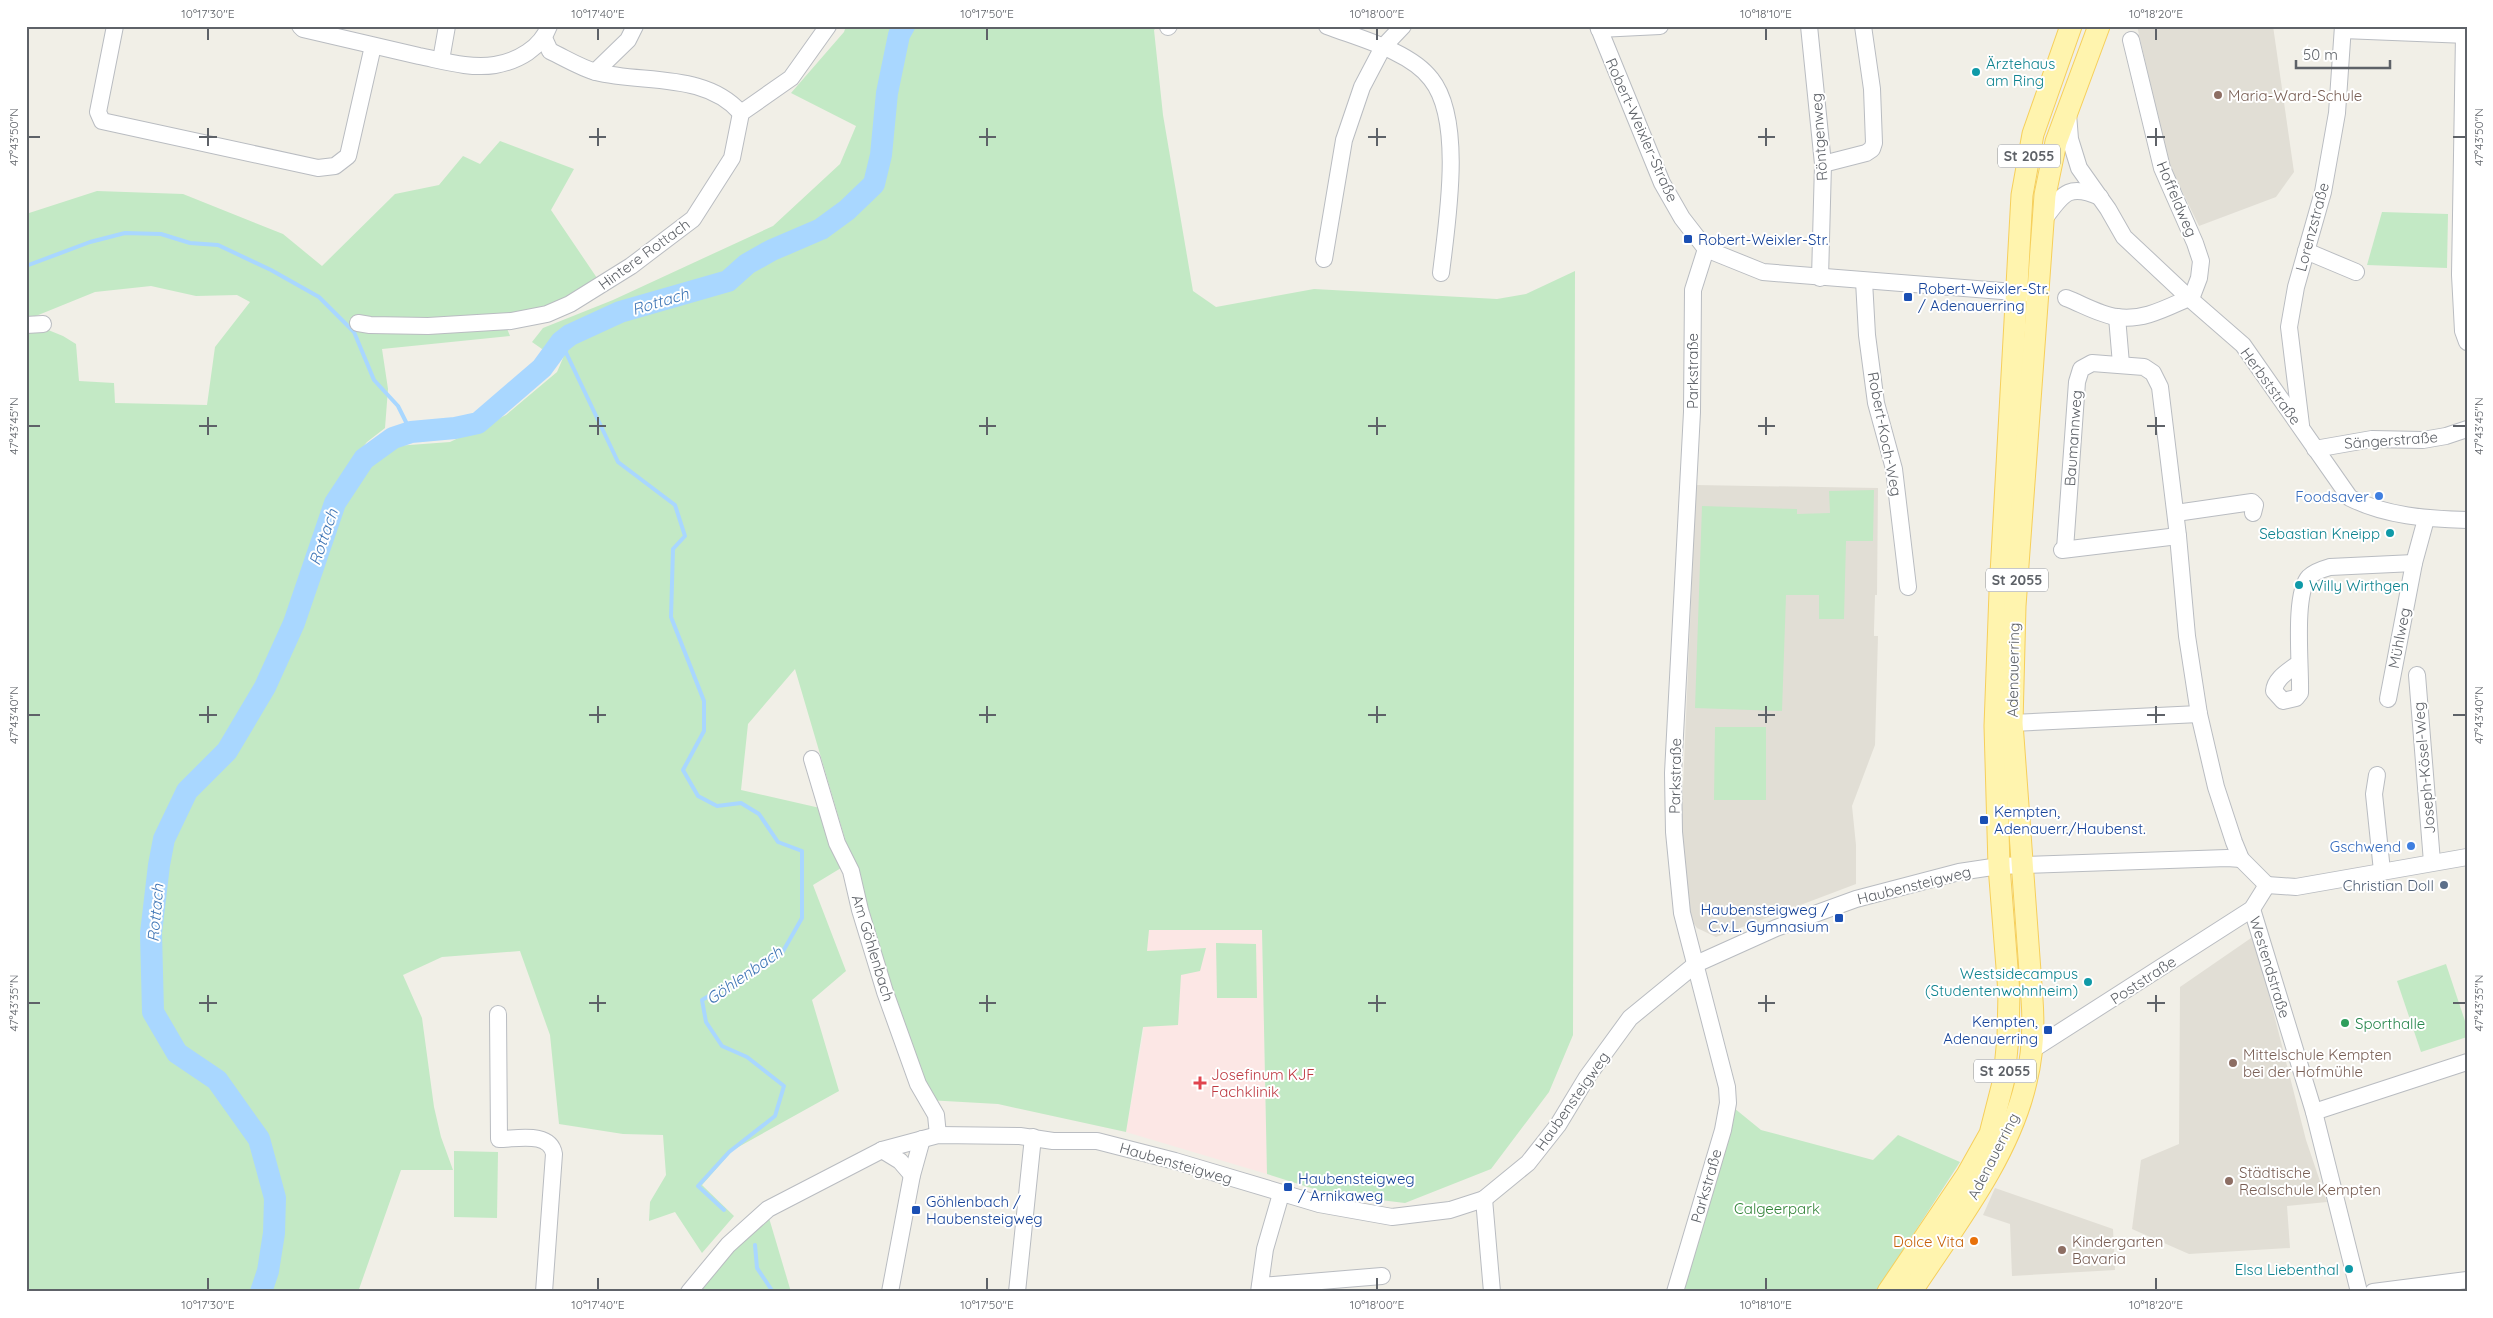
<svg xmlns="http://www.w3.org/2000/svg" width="2493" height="1318" font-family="Quicksand,sans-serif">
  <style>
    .education { fill: #e1ded5 }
    .medical { fill: #fce7e5 }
    .green { fill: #c3e9c5 }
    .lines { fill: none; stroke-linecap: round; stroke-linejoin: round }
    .stream { stroke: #a9d7ff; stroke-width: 4 }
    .river { stroke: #a9d7ff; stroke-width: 22 }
    .minor-casing { stroke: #b9bcc1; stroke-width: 18 }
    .major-casing { stroke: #f6cf5b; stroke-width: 23 }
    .minor { stroke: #fff; stroke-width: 16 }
    .major { stroke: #fff4ae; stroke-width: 21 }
    .ticks { fill: none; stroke: #5e6268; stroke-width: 2 }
    .culture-dot { fill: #0f9aa8; stroke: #fff; stroke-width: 2 }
    .education-dot { fill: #8d6e63; stroke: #fff; stroke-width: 2 }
    .transit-dot { fill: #1a4fb4; stroke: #fff; stroke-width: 2 }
    .shop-dot { fill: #3f7fe0; stroke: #fff; stroke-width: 2 }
    .service-dot { fill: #5c6f8a; stroke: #fff; stroke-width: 2 }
    .leisure-dot { fill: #2e9e5b; stroke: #fff; stroke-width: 2 }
    .health-dot { fill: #e0444e; stroke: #fff; stroke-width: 2 }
    .food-dot { fill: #e8710a; stroke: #fff; stroke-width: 2 }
    .labels { text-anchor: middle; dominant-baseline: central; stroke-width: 4; stroke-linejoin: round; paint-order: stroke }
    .shield { fill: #fff; stroke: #8e9195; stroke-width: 1 }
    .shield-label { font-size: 14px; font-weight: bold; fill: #5e6268 }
    .culture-label { font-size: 15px; fill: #0d838f; stroke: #fff; text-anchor: end }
    .education-label { font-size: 15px; fill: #785e54; stroke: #fff; text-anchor: start }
    .street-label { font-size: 15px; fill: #5e6268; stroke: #fff }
    .transit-label { font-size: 15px; fill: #164399; stroke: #fff; text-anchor: start }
    .shop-label { font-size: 15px; fill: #366cbe; stroke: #fff; text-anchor: end }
    .service-label { font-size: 15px; fill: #4e5e75; stroke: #fff; text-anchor: end }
    .leisure-label { font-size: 15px; fill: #27864d; stroke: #fff; text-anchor: start }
    .health-label { font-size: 15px; fill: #be3a42; stroke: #fff; text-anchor: start }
    .park-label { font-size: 15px; fill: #318338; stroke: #fff }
    .food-label { font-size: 15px; fill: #c56008; stroke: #fff; text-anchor: end }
    .water-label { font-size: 16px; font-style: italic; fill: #4177b6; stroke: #fff }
    .neatline { fill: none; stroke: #5e6268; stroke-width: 2 }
    .ticks-label { font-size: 12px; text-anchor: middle; fill: #5e6268 }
  </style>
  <rect width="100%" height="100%" fill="#f1efe7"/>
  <g class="education">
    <path d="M2137,26H2273L2294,172L2276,197L2199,226L2169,164Z"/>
    <path d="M1696,485L1878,488L1877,595H1875L1874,630V636H1878L1875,745L1852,806L1856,845V884L1716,937L1697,928L1687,914L1681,833Z"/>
    <path d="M2254,936L2306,1140L2327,1202L2287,1206L2290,1248L2189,1254L2132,1229L2141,1160L2179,1144L2180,987Z"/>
    <path d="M1995,1188L2113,1229L2115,1270L2012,1276L2010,1224L1983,1215Z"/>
  </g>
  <path class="medical" d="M1148,930H1262L1267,1174L1126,1132L1143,1035Z"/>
  <g class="green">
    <path d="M846,26H1158L1154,30L1163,115L1193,291L1216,307L1314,289L1497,299L1526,294L1575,271L1573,1035L1549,1092L1491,1169L1405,1203L1330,1194L1267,1174L1262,930H1149L1147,951L1206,948L1200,971L1181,975L1178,1025L1143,1027L1126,1132L998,1104L927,1100L882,965L795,669L748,724L741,790L820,808L841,868L813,885L846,971L812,1000L839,1091L733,1150L702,1185L734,1216L702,1253L675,1212L649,1221L650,1202L666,1175L663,1135L623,1134L559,1124L550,1035L520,951L442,957L403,975L422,1018L434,1107L441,1137L453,1170H401L358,1292H26V321L63,336L76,344L79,381L114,383L115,403L207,405L215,347L250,302L237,295L196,296L151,286L95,292L26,320V214L97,191L183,194L283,234L322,266L395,194L439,185L463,156L480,164L500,141L574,169L551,210L597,278L570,295L506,326L510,336L382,349L388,389L385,428L367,442L358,453L374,456L396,446L450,442L506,415L557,372L569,344L542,349L532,342L543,328L613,300L773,226L840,164L856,126L791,93L844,32Z"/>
    <path d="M2382,212L2448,214L2447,268L2367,265Z"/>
    <path d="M1874,490L1873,541H1846L1844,619H1819V595H1786L1782,711L1695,708L1702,506L1797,509V514L1830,513L1829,491Z"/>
    <path d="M1715,727H1766V800H1714Z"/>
    <path d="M1216,943L1256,944L1257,998H1217Z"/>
    <path d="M2446,964L2467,1027V1037L2421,1052L2397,981Z"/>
    <path d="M1734,1108L1761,1130L1873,1160L1898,1135L1960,1162L1876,1292H1680Z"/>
    <path d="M454,1151L498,1152L497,1218L454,1217Z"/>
    <path d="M769,1218L791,1292H692L724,1255Z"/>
  </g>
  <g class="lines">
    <g class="stream">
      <path d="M26,266L90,242L125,233L161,234L190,243L218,245L271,270L319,297L354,332L374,380L398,406L411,432"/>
      <path d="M561,342L618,462L675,505L685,536L673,549L671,617L704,701V731L683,770L698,796L717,806L741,803L759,814L778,842L802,851V918L782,953L702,1000L706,1022L722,1046L747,1057L784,1086L775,1116L729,1152L698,1186L724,1210"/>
      <path d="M755,1245L757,1268L773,1292"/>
    </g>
    <path class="river" d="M261,1292L268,1271L274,1233L275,1198L259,1139L217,1080L177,1053L153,1012L151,933L159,865L164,839L187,791L227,751L265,687L294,623L335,503L364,459L393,438L411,432L455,428L478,423L542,368L561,342L570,335L620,312L728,281L747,264L772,250L821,229L847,210L874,184L881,155L887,93L899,35L904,26"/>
    <defs>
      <g id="minor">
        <path d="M115,26L98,112L102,121L318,168L335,166L348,156L373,46"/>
        <path d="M300,26L303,29C342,38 380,47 419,56C444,61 470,69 495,65C518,61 541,48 549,26"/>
        <path d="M1327,26C1358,38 1410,51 1431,79C1464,120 1447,222 1441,273"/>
        <path d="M1598,26L1662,183L1682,218L1706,249L1763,272L2027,293"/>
        <path d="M1809,26L1823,164L1820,278"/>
        <path d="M1168,27L1169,26"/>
        <path d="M1599,29L1660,26"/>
        <path d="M2343,30L2467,35"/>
        <path d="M2464,35L2460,275L2463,331L2467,342"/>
        <path d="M544,38L550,51C565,58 581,68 596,72C644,84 705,72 741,113"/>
        <path d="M2131,40L2162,168L2195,243L2201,261L2199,278L2191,299"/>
        <path d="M441,60L447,26"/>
        <path d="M595,72L628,40L635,26"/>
        <path d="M2068,114L2070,139L2079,168L2108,209L2124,237L2189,298L2243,345L2350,498C2386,516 2427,519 2467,520"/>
        <path d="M1823,164L1866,153L1872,149L1874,143L1872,89L1863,26"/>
        <path d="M2042,222C2062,196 2066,182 2100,197"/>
        <path d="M2306,251L2356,272"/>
        <path d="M1324,259L1344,140L1362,87L1383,47L1403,26"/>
        <path d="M1864,281L1867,335L1876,403L1894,469L1908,587"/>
        <path d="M2066,298C2082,304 2100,315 2117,317C2143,321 2166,308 2189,298"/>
        <path d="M2117,317L2121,364"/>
        <path d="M358,323L370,325L428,326L511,321L547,314L570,304L631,266L693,219L732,158L741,113L791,78L828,26"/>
        <path d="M26,325L43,324"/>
        <path d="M2301,425L2289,327L2296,287L2323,192L2337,113L2343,26"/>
        <path d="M2315,449L2372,439L2423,440L2446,436L2467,429"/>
        <path d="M2176,513L2252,502L2255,505L2253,513"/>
        <path d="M2065,549L2077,382L2081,369L2092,363L2144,367L2153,373L2160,387L2178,536L2187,636L2199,714L2216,787L2234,842L2241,859L2267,885"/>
        <path d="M2062,550L2178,536"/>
        <path d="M2299,663C2289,671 2275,678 2274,691L2283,701L2296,698L2300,693C2301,667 2293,594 2309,577C2315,571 2323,569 2330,567L2414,563"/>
        <path d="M2417,675L2432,862"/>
        <path d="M2388,699L2414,563L2426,519"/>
        <path d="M2012,723L2199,714"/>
        <path d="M812,759L837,843L851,871L860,910L885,992L918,1084L936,1115L938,1135"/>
        <path d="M2377,775L2374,794L2382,871"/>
        <path d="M2267,885L2296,887L2467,857"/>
        <path d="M2252,909L2314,1112L2359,1292"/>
        <path d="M498,1014L499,1139C517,1139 550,1131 554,1154L544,1292"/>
        <path d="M2032,1050L2252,909L2267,885"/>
        <path d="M2314,1112L2467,1062"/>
        <path d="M882,1150L900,1161L912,1175"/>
        <path d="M1484,1199L1492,1292"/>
        <path d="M1260,1286L1382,1276"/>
        <path d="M689,1292L728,1245L768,1209L882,1150L938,1135L1020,1136L1053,1141H1097L1175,1161L1319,1204L1392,1217L1450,1210L1484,1199L1528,1163L1558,1125L1587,1077L1630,1018L1696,964L1776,928L1856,899L1959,872L1999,866L2227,858L2241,859"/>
        <path d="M890,1292L912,1175L922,1139"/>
        <path d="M1017,1292L1033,1137"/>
        <path d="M1259,1292L1265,1249L1281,1194"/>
        <path d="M1675,1292L1723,1130L1728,1103L1727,1087L1682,913L1674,832L1673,773L1692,412L1693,290L1706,249"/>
        <path d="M2373,1292L2467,1280"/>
      </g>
      <g id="major">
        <path d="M1888,1292L1967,1175L1990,1134L2004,1079L2008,1037L2009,993L1999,866L1995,726L2000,592L2022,195L2033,134L2071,26"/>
        <path d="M1911,1292C1953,1228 2009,1157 2026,1082C2033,1054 2034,1027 2032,999L2012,723L2015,606L2045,195L2056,142L2099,26"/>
      </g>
    </defs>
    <use href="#minor" class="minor-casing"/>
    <use href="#major" class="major-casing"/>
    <use href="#minor" class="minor"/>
    <use href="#major" class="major"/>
  </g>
  <path class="ticks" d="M208,28V40M598,28V40M987,28V40M1377,28V40M1766,28V40M2156,28V40M208,128V146M598,128V146M987,128V146M1377,128V146M1766,128V146M2156,128V146M28,137H40M199,137H217M589,137H606M979,137H996M1368,137H1386M1758,137H1775M2147,137H2165M2453,137H2466M208,417V435M598,417V435M987,417V435M1377,417V435M1766,417V435M2156,417V435M28,426H40M199,426H217M589,426H606M979,426H996M1368,426H1386M1758,426H1775M2147,426H2165M2453,426H2466M208,706V723M598,706V723M987,706V723M1377,706V723M1766,706V723M2156,706V723M28,715H40M199,715H217M589,715H606M979,715H996M1368,715H1386M1758,715H1775M2147,715H2165M2453,715H2466M208,995V1012M598,995V1012M987,995V1012M1377,995V1012M1766,995V1012M2156,995V1012M28,1003H40M199,1003H217M589,1003H606M979,1003H996M1368,1003H1386M1758,1003H1775M2147,1003H2165M2453,1003H2466M208,1278V1290M598,1278V1290M987,1278V1290M1377,1278V1290M1766,1278V1290M2156,1278V1290"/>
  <g class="culture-dot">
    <circle cx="1976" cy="72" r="5"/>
    <circle cx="2390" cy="533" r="5"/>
    <circle cx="2299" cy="585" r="5"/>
    <circle cx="2088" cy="982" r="5"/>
    <circle cx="2349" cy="1269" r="5"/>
  </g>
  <g class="education-dot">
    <circle cx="2218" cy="95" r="5"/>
    <circle cx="2233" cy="1063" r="5"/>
    <circle cx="2229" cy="1181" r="5"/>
    <circle cx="2062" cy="1250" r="5"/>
  </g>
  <g class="transit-dot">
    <rect x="1683" y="234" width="10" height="10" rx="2.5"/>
    <rect x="1903" y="292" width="10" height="10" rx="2.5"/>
    <rect x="1979" y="815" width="10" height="10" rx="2.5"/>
    <rect x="1834" y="913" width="10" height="10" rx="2.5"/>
    <rect x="2043" y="1025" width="10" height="10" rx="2.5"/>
    <rect x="1283" y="1182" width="10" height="10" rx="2.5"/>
    <rect x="911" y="1205" width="10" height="10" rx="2.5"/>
  </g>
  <g class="shop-dot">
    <circle cx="2379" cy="496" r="5"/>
    <circle cx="2411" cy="846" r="5"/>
  </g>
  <circle class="service-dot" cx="2444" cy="885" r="5"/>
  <circle class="leisure-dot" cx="2345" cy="1023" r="5"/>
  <path class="health-dot" d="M1197.5 1075.5h5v5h5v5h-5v5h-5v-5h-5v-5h5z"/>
  <circle class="food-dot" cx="1974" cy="1241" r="5"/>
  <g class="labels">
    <g class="shield">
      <rect x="1998" y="144.5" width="62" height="23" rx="4"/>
      <rect x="1986" y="568.5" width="62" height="23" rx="4"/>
      <rect x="1974" y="1059.5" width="62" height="23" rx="4"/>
    </g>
    <g class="shield-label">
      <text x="2029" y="156">St 2055</text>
      <text x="2017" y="580">St 2055</text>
      <text x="2005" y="1071">St 2055</text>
    </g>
    <g class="culture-label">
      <text x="1986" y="63" text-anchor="start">Ärztehaus<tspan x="1986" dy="17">am Ring</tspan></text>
      <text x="2380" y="533">Sebastian Kneipp</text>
      <text x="2309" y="585" text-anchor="start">Willy Wirthgen</text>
      <text x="2078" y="973">Westsidecampus<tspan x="2078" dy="17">(Studentenwohnheim)</tspan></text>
      <text x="2339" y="1269">Elsa Liebenthal</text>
    </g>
    <g class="education-label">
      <text x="2228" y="95">Maria-Ward-Schule</text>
      <text x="2243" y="1054">Mittelschule Kempten<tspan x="2243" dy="17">bei der Hofmühle</tspan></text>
      <text x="2239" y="1172">Städtische<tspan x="2239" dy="17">Realschule Kempten</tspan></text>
      <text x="2072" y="1241">Kindergarten<tspan x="2072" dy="17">Bavaria</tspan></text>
    </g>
    <g class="street-label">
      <text transform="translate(1642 130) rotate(66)">Robert-Weixler-Straße</text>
      <text transform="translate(1819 137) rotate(-94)">Röntgenweg</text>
      <text transform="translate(2177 199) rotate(67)">Hoffeldweg</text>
      <text transform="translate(2312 227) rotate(-75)">Lorenzstraße</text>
      <text transform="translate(644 254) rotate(-36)">Hintere Rottach</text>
      <text transform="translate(1692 371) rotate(-90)">Parkstraße</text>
      <text transform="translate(2271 386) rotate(54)">Herbststraße</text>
      <text transform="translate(1885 434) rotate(79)">Robert-Koch-Weg</text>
      <text transform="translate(2073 438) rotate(-86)">Baumannweg</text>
      <text transform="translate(2391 440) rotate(-4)">Sängerstraße</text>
      <text transform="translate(2399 638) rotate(-79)">Mühlweg</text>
      <text transform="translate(2013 670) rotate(-89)">Adenauerring</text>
      <text transform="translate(2424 768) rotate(-95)">Joseph-Kösel-Weg</text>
      <text transform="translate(1675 776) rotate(-89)">Parkstraße</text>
      <text transform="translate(1914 885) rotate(-14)">Haubensteigweg</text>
      <text transform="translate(873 948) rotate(73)">Am Göhlenbach</text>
      <text transform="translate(2270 967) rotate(73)">Westendstraße</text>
      <text transform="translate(2143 980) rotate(-33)">Poststraße</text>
      <text transform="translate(1572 1101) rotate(-55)">Haubensteigweg</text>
      <text transform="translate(1993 1156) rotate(-63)">Adenauerring</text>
      <text transform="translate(1176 1163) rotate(16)">Haubensteigweg</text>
      <text transform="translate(1706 1186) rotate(-74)">Parkstraße</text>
    </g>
    <g class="transit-label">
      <text x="1698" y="239">Robert-Weixler-Str.</text>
      <text x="1918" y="288">Robert-Weixler-Str.<tspan x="1918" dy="17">/ Adenauerring</tspan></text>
      <text x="1994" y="811">Kempten,<tspan x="1994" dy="17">Adenauerr./Haubenst.</tspan></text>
      <text x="1829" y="909" text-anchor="end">Haubensteigweg /<tspan x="1829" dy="17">C.v.L. Gymnasium</tspan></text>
      <text x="2038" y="1021" text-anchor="end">Kempten,<tspan x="2038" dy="17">Adenauerring</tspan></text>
      <text x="1298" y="1178">Haubensteigweg<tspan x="1298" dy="17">/ Arnikaweg</tspan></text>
      <text x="926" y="1201">Göhlenbach /<tspan x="926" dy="17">Haubensteigweg</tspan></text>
    </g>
    <g class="shop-label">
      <text x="2369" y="496">Foodsaver</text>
      <text x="2401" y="846">Gschwend</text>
    </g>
    <g class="service-label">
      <text x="2434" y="885">Christian Doll</text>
    </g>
    <g class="leisure-label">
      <text x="2355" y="1023">Sporthalle</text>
    </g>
    <g class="health-label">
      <text x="1211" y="1074">Josefinum KJF<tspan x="1211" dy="17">Fachklinik</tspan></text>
    </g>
    <g class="park-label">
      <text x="1777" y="1208">Calgeerpark</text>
    </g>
    <g class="food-label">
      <text x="1964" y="1241">Dolce Vita</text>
    </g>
    <g class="water-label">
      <text transform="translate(660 301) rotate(-17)">Rottach</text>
      <text transform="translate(323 537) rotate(-71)">Rottach</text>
      <text transform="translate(155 913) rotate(-85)">Rottach</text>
      <text transform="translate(744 975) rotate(-35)">Göhlenbach</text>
    </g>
  </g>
  <rect width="2493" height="1318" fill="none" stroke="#ffffff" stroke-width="55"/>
  <path d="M2296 60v8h94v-8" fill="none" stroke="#5e6268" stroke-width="2.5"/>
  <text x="2303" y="60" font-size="15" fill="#5e6268" stroke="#ffffff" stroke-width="4" paint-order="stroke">50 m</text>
  <rect x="28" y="28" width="2438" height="1262" class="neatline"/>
  <g class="ticks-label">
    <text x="208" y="18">10°17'30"E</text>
    <text x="598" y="18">10°17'40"E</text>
    <text x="987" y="18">10°17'50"E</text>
    <text x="1377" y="18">10°18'00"E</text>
    <text x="1766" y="18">10°18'10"E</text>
    <text x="2156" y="18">10°18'20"E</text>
    <text transform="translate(14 137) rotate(-90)" y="4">47°43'50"N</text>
    <text transform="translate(2479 137) rotate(-90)" y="4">47°43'50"N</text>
    <text transform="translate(14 426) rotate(-90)" y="4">47°43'45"N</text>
    <text transform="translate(2479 426) rotate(-90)" y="4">47°43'45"N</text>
    <text transform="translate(14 715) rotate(-90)" y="4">47°43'40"N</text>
    <text transform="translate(2479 715) rotate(-90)" y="4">47°43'40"N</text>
    <text transform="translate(14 1003) rotate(-90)" y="4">47°43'35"N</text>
    <text transform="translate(2479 1003) rotate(-90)" y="4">47°43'35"N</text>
    <text x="208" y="1309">10°17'30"E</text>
    <text x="598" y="1309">10°17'40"E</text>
    <text x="987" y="1309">10°17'50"E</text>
    <text x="1377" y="1309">10°18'00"E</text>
    <text x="1766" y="1309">10°18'10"E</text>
    <text x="2156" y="1309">10°18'20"E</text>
  </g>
</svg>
